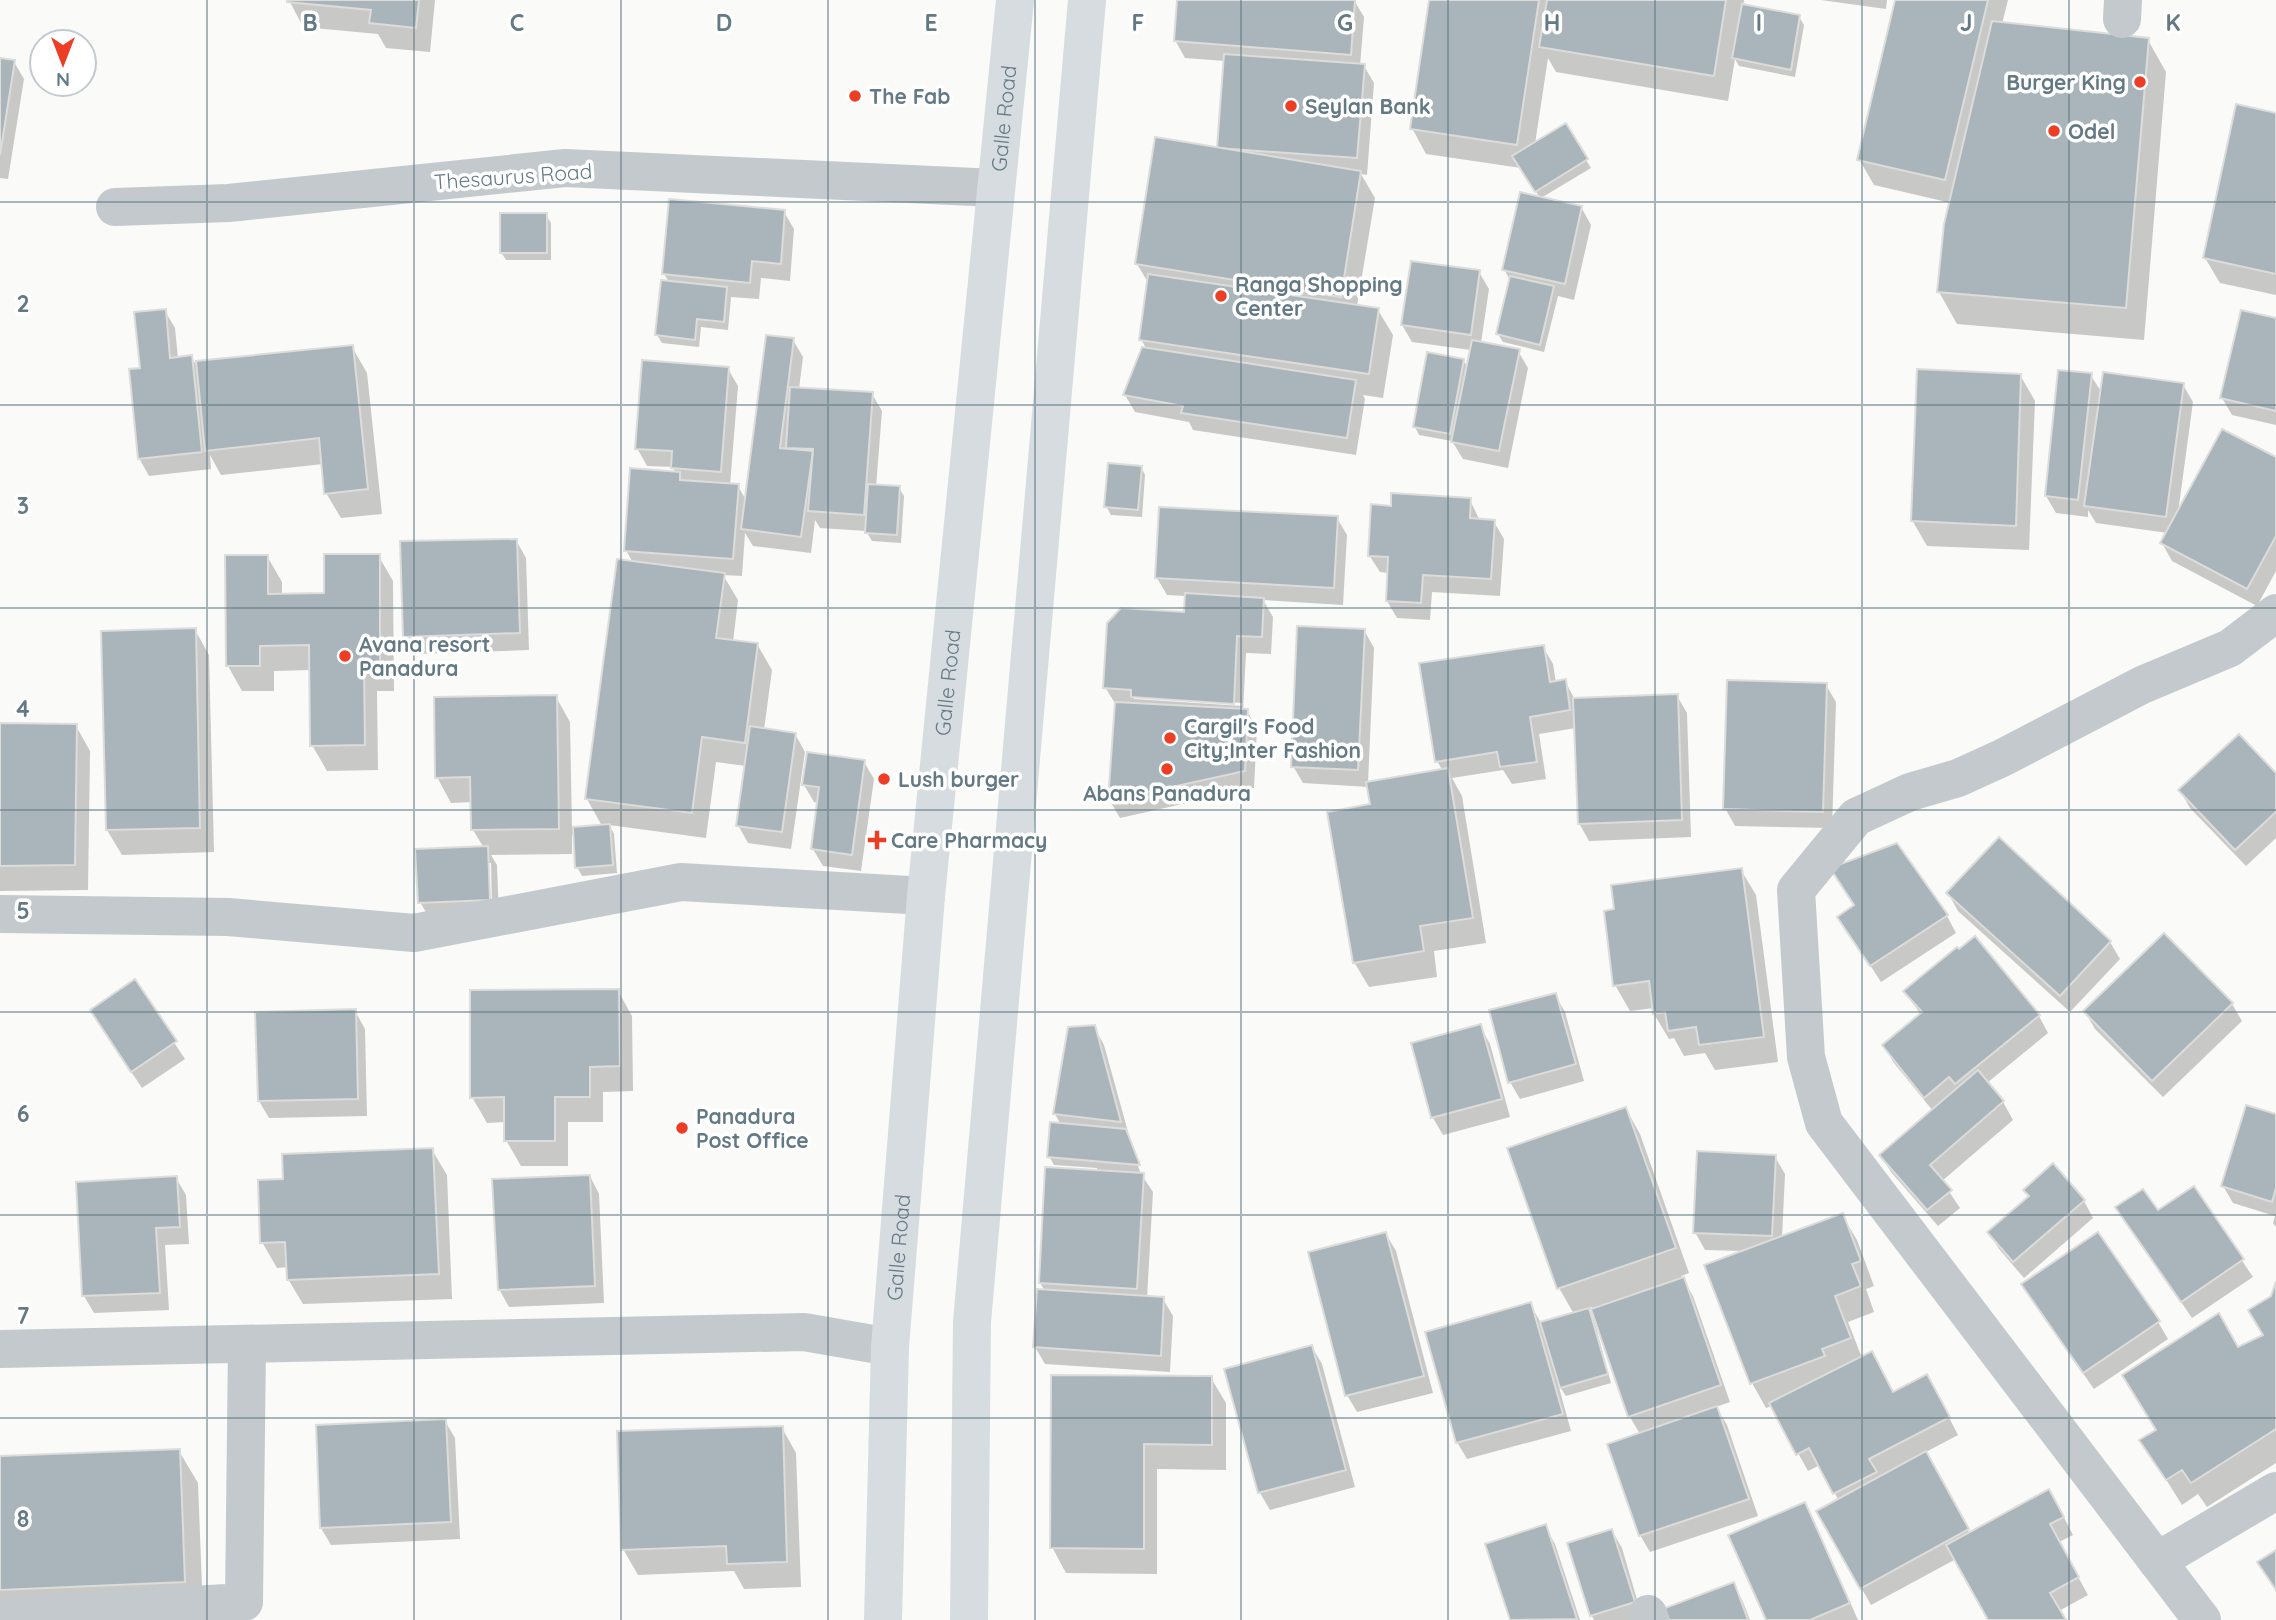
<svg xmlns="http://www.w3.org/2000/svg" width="2276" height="1620" font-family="Quicksand,sans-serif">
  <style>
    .shadow { fill: #0003; fill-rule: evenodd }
    .building { fill: #a9b5ba; stroke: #dcdcda; stroke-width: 2 }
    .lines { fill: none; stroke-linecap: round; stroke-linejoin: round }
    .minor { stroke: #c3c9cc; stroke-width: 38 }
    .highway { stroke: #d6dcdf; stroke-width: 38 }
    .grid { fill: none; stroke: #637a85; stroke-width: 2; stroke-opacity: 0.55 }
    .poi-dot { fill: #ed3d25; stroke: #fff; stroke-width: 2.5 }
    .labels { text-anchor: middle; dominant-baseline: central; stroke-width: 7; stroke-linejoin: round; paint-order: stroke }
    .poi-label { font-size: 21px; font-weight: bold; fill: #637a85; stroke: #fff; text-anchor: start }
    .street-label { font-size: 21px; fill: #637a85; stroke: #fff }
    .grid-label { font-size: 23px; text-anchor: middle; font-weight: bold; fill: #637a85; stroke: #fff; stroke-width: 7; stroke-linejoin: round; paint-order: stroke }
  </style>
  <rect width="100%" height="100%" fill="#fafaf8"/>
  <g class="shadow">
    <path d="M289,0H435L430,52L386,48L378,34L303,27Z"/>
    <path d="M1179,0H1354L1364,17L1360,66H1364L1374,83L1367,175L1361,174L1375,198L1357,306L1378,310L1393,335L1383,398L1363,395L1365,399L1356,455L1193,430L1189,422L1135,412L1125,395L1147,350L1141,339L1149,284L1137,264L1222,150L1225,61L1185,58L1175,40Z"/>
    <path d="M1430,0H1744L1743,6L1799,17L1804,25L1795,77L1739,66L1735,59L1728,101L1556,72L1548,58L1535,144L1565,126L1591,168L1541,198L1581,207L1591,225L1574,300L1558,296L1544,352L1503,342L1498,334L1511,282L1504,269L1540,198L1521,168L1426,154L1412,128Z"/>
    <path d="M1821,0H1887L1886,9Z"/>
    <path d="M1897,0H2008L2002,24L2148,40L2166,72L2144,340L1957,324L1939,292L1951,203L1874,185L1859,159Z"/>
    <path d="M0,60L14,62L24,79L8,179L0,178Z"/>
    <path d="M2276,115V295L2220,283L2205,258Z"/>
    <path d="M784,212L794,229L790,281L761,278L759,299L731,297L728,330L701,327L699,347L662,343L657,335L669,282L664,274Z"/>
    <path d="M546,215L551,223V260H506L501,252Z"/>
    <path d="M1479,272L1489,289L1481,343L1518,351L1528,368L1508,468L1463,459L1452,441L1419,435L1415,427L1463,360L1468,368L1471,350L1412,342L1402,325Z"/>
    <path d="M165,311L175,328L178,358L191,357L195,363L352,347L367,373L382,514L341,518L326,493L323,464L221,475L210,455L211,469L149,476L139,458L141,370Z"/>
    <path d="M2276,320V425L2232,415L2222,398Z"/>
    <path d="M793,340L803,357L799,389L872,394L882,411L876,487L899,488L904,496L901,543L872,541L866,531L820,528L815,520L811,553L753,546L745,533L742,576L723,575L738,600L733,642L757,644L772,670L764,730L795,734L805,752L791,849L748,843L738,825L746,766L716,762L706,838L609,825L614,834L617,873L582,876L577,867L575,835H572V854L491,855L497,865L499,917L430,919L420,902L484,848L473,830V802L451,803L437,777L556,697L570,722L572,828L602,826L587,799L633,563L626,550L676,474L673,467L647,466L637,448L728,369L738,386L730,485L738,486L747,502ZM797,446L815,447L814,453L796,450ZM487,863H491L492,908L489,909Z"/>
    <path d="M2090,374L2102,393L2183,385L2193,402L2178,513L2276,459V571L2257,606L2172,561L2162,543L2168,533L2096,523L2088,510V517L2056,513L2046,496Z"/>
    <path d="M2020,375L2035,401L2029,550L1927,546L1912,520Z"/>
    <path d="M1141,467L1145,475L1142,517L1111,515L1106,506Z"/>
    <path d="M1470,500L1480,521L1494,522L1504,539L1500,596L1432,592L1430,620L1397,618L1387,601L1389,573L1380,572L1369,555L1393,508Z"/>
    <path d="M1337,518L1347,535L1343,605L1263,600L1273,617L1271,654L1246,653L1243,711H1247L1257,728L1254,788L1120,818L1110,801L1116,705L1105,687L1186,614V596L1167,595L1157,578ZM1134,696L1242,703V706L1134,699Z"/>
    <path d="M516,540L526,558L529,650L415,654L405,637Z"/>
    <path d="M378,555L393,581L394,691H377L378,770L327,771L312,745L311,670L274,671V691H242L228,666L267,556L282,582V596L326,595Z"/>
    <path d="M195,630L209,655L214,852L122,855L107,830Z"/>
    <path d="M1364,630L1374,648L1368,783L1443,771L1437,761L1543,647L1553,664L1556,683L1565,681L1575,700L1677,696L1687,713L1691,837L1589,841L1579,823L1576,728L1539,734L1546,779L1512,784L1503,770L1452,778L1462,796L1486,943L1434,951L1437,977L1369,987L1354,962L1372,805L1369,787L1303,783L1293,766Z"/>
    <path d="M1826,685L1836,702L1832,828L1735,826L1725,808Z"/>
    <path d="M0,725L76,726L90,751L88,890L0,891Z"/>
    <path d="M864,762L874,779L861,871L823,866L813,849L819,803L814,802L804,785Z"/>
    <path d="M2276,776V838L2246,866L2190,808L2180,790Z"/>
    <path d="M1741,870L1756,895L1778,1062L1715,1070L1705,1053L1684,1056L1674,1038L1669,1039L1654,1014V1008L1630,1011L1615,985Z"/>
    <path d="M1948,893L2110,942L2120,959L2070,1012L1958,911Z"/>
    <path d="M1947,916L1956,933L1881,982L1850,934Z"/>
    <path d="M134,982L185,1059L142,1088L102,1028Z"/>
    <path d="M618,991L632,1016L633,1091L603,1092V1122H568V1166H521L506,1140V1122L487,1123L472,1097Z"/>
    <path d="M1905,991L2039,1016L2048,1033L1987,1083L2003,1102L2013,1120L1942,1181L1960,1208L1938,1226L1891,1172L1881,1155L1933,1111L1894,1063L1884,1046L1921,1015Z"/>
    <path d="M1555,995L1565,1012L1584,1081L1520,1099L1510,1082Z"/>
    <path d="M2232,1004L2242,1021L2163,1097L2095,1029L2085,1012Z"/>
    <path d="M355,1011L365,1029L367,1116L269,1118L259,1101Z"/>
    <path d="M1480,1026L1490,1044L1510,1117L1443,1135L1433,1118L1413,1044Z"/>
    <path d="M1094,1027L1104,1045L1130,1139H1128L1141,1174L1153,1192L1147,1298L1163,1299L1173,1316L1170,1372L1045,1364L1035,1347L1045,1291L1040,1283L1097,1172V1168L1054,1165L1049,1156L1061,1125L1055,1114Z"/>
    <path d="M1626,1109L1640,1134L1689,1273L1681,1276L1693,1296L1730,1402L1716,1407L1727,1425L1758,1516L1650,1552L1640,1535V1434L1630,1417L1592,1307L1587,1309L1594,1320L1611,1383L1566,1396L1558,1384L1571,1431L1467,1459L1457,1442L1530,1304L1541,1323L1574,1314L1559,1288Z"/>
    <path d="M2276,1116V1227L2273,1223L2275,1216L2233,1203L2223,1186Z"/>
    <path d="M432,1150L447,1175L452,1299L303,1304L288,1279V1267L277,1268L262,1242L285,1181Z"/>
    <path d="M1775,1157L1785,1174L1782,1238L1842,1215L1857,1240L1874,1286L1866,1289L1874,1312L1848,1322L1862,1358L1893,1394H1937L1958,1435L1924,1453L1970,1534L2059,1508L2073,1535L2059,1542L2088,1595L2059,1611L2064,1620H1990L1956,1559L1871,1605L1818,1512L1839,1501L1820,1465L1808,1471L1772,1406L1766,1408L1752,1383L1745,1251L1705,1250L1695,1232Z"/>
    <path d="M590,1176L599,1194L604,1303L509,1307L499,1289Z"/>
    <path d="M176,1178L186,1195L189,1244L165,1245L169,1310L94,1313L84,1296Z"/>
    <path d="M2193,1188L2253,1277L2192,1318L2117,1208L2158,1213Z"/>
    <path d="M2025,1190L2084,1201L2093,1218L2024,1278L1999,1249L1989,1232L2030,1198Z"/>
    <path d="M1386,1234L1396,1251L1433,1393L1357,1412L1347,1395Z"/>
    <path d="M2276,1286V1463L2207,1507L2198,1494L2182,1505L2142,1441L2157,1431L2238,1349L2265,1336Z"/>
    <path d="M2033,1302L2158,1322L2168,1339L2094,1389Z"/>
    <path d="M1312,1347L1322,1364L1355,1487L1270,1510L1260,1493L1226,1370Z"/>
    <path d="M1053,1377L1211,1378L1226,1403V1470L1157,1469V1574L1066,1573L1052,1547Z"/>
    <path d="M445,1421L455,1438L460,1539L331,1545L321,1528Z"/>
    <path d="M782,1428L796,1453L801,1587L744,1589L734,1571L638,1575L623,1549Z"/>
    <path d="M179,1451L198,1483L203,1613L0,1620V1458Z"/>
    <path d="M1804,1504L1814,1521L1858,1620H1768Z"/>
    <path d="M1545,1526L1555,1544L1580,1620H1511L1487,1545Z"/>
    <path d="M1612,1531L1622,1548L1643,1620H1594L1592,1616Z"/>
    <path d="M1734,1585L1743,1602L1750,1620H1671Z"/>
  </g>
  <g class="building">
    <path d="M287,0H419L416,28L369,23L371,10L287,2Z"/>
    <path d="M1177,0H1355L1351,55L1174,41Z"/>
    <path d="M1429,0H1539L1517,145L1410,129Z"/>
    <path d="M1547,0H1726L1714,76L1539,47Z"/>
    <path d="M1895,0H1988L1945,180L1857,160Z"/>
    <path d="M1742,4L1800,15L1791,70L1732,58Z"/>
    <path d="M1992,21L2149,38L2126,308L1937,292L1944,224Z"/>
    <path d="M1224,54L1365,64L1357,158L1217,148Z"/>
    <path d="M0,58L15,60L0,155Z"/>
    <path d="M2236,104L2276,113V274L2203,258Z"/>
    <path d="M1566,123L1588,159L1535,192L1512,156Z"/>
    <path d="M1155,137L1361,171L1341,297L1135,264Z"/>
    <path d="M1520,192L1582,206L1565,284L1502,270Z"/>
    <path d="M669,199L785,210L781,264L752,261L750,283L662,274Z"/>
    <rect x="500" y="213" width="47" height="40"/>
    <path d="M1411,261L1480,270L1471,335L1401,325Z"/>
    <path d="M1148,274L1379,308L1369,374L1139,340Z"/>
    <path d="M1510,276L1554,286L1540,345L1496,334Z"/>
    <path d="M661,280L727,287L724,322L697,319L695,340L655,335Z"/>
    <path d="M166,309L170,358L192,355L202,452L138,459L129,369L140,368L134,312Z"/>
    <path d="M2241,310L2276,318V411L2220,398Z"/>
    <path d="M766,335L794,338L780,448L813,451L801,537L741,529Z"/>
    <path d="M1472,340L1520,349L1499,451L1451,442Z"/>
    <path d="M353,345L368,489L324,494L319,438L205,451L196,361Z"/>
    <path d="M1142,347L1356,380L1347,438L1181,413L1183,406L1123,395Z"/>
    <path d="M1427,352L1464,359L1450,434L1413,427Z"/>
    <path d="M642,360L729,367L721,472L671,468L672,451L635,449Z"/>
    <path d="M1917,369L2021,374L2016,526L1911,521Z"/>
    <path d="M2058,370L2092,373L2078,500L2045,496Z"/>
    <path d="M2103,372L2184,383L2166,517L2084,506Z"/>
    <path d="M790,387L873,392L864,515L808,511L813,449L786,448Z"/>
    <path d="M2222,429L2276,457V536L2247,589L2160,543Z"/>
    <path d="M1108,463L1142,466L1138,510L1104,507Z"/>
    <path d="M630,468L680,472V480L739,484L733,559L624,551Z"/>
    <path d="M868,484L900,486L897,535L865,533Z"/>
    <path d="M1391,493L1471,498L1470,518L1495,520L1491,579L1423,575L1421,603L1386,601L1388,557L1368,556L1371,504L1391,506Z"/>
    <path d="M1159,507L1338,516L1334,588L1155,578Z"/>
    <path d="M517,539L520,633L403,637L400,541Z"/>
    <path d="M324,554H380V666H364L365,745L310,746L309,645L260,646V666H226L225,555H268V594L324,593Z"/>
    <path d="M617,559L725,573L716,638L758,643L745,743L702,737L692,813L585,799Z"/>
    <path d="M1185,593L1264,598L1262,637L1237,636L1234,704L1131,697V690L1103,688L1107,623L1121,608L1184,612Z"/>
    <path d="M1297,626L1365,629L1358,770L1291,767Z"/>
    <path d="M196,628L200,828L106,830L101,631Z"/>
    <path d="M1544,645L1550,682L1566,679L1570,710L1530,717L1537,762L1500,767L1497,752L1435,762L1419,663Z"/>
    <path d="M1727,680L1827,683L1823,812L1723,809Z"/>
    <path d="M1678,694L1682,820L1578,824L1573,698Z"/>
    <path d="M557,695L559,829L471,830L470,777L435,778L434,697Z"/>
    <path d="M1115,702L1248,709L1245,771L1108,801Z"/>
    <path d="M0,723L77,724L75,865L0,866Z"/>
    <path d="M750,726L796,733L782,832L736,826Z"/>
    <path d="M2239,734L2276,773V812L2235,850L2178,790Z"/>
    <path d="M807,752L865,760L852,855L811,849L819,787L802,785Z"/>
    <path d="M1448,768L1473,918L1420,926L1424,951L1353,963L1327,812L1370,804L1366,782Z"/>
    <path d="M610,824L613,865L575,868L573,827Z"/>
    <path d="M1999,837L2111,941L2060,996L1946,893Z"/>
    <path d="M1897,843L1948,915L1870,966L1837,917L1854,905L1830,868Z"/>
    <path d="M488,846L490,900L418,903L415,849Z"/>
    <path d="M1742,868L1764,1037L1699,1045L1696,1027L1668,1031L1665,1012L1653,1014L1649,981L1613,986L1604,911L1614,909L1611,885Z"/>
    <path d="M2164,933L2233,1003L2152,1081L2083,1011Z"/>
    <path d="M1975,936L2040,1015L1955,1084L1949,1077L1924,1098L1882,1045L1922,1012L1903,991L1957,947L1959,949Z"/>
    <path d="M135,979L177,1041L131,1072L90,1010Z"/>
    <path d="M619,989L620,1066L590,1067V1097H555V1141H504V1097L470,1098V990Z"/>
    <path d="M1556,993L1576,1064L1508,1083L1489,1010Z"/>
    <path d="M356,1009L358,1099L258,1101L255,1012Z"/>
    <path d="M1481,1024L1502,1099L1431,1118L1411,1043Z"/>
    <path d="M1095,1025L1121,1122L1053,1114L1068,1027Z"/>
    <path d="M1978,1070L2004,1101L1930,1165L1952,1190L1927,1210L1879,1155Z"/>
    <path d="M2246,1105L2276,1114V1188L2272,1202L2221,1186Z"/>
    <path d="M1626,1107L1676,1248L1557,1289L1507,1148Z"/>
    <path d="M1050,1122L1126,1129L1140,1165L1047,1157Z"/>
    <path d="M433,1148L439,1274L287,1280L285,1242L260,1243L258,1180L283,1179L282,1154Z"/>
    <path d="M1697,1151L1776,1155L1772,1236L1693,1233Z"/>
    <path d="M2053,1163L2085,1200L2013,1262L1987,1232L2029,1196L2023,1190Z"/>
    <path d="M1045,1167L1144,1173L1137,1289L1039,1283Z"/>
    <path d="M590,1175L595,1286L498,1290L492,1179Z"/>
    <path d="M177,1176L180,1227L156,1228L160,1293L82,1296L76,1182Z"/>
    <path d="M2194,1186L2244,1259L2181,1302L2115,1207L2143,1189L2158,1210Z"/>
    <path d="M1843,1213L1861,1261L1852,1264L1861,1286L1835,1296L1851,1338L1822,1349L1825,1356L1750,1384L1704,1265Z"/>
    <path d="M1386,1232L1424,1376L1345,1396L1308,1252Z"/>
    <path d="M2098,1232L2160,1321L2083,1373L2021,1284Z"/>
    <path d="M1684,1277L1721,1385L1628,1417L1591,1309Z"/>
    <path d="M2276,1281V1429L2191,1483L2182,1470L2166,1480L2139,1440L2156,1430L2122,1375L2219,1313L2238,1347L2263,1335L2248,1310L2271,1296Z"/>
    <path d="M1037,1289L1164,1297L1161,1356L1033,1347Z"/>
    <path d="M1531,1302L1563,1414L1456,1443L1425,1332Z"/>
    <path d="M1589,1308L1608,1374L1560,1388L1540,1322Z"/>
    <path d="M1312,1345L1346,1470L1258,1493L1224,1369Z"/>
    <path d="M1872,1351L1893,1392L1927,1374L1950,1417L1869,1459L1877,1472L1833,1494L1809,1448L1796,1455L1769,1403Z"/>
    <path d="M1051,1375L1212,1376V1445L1144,1444V1549L1050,1548Z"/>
    <path d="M1717,1406L1749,1499L1639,1536L1607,1444Z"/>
    <path d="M446,1419L451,1522L320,1528L316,1425Z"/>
    <path d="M783,1426L787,1562L727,1564L726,1546L621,1550L617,1431Z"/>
    <path d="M180,1449L185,1582L0,1590V1456Z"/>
    <path d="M1926,1451L1969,1529L1860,1589L1816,1511Z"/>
    <path d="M2049,1489L2064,1517L2050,1524L2079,1577L2050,1593L2066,1620H1988L1946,1545Z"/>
    <path d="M1805,1502L1850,1603L1810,1620H1766L1728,1535Z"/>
    <path d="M1546,1524L1577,1619L1510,1620L1485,1544Z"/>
    <path d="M1612,1529L1635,1602L1590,1616L1567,1543Z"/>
    <path d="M2276,1550V1590L2257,1562Z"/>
    <path d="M1734,1582L1748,1620H1669L1665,1608Z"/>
  </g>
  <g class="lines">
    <g class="minor">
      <path d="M2122,19L2123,0"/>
      <path d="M115,207L229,203L565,168L996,188"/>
      <path d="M0,914L228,917L414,933L681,882L926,896"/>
      <path d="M0,1349L804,1332L890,1347"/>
      <path d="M2157,1561L2276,1491"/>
      <path d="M1648,1614L1650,1620"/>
      <path d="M10,1620L15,1615L244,1602L247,1344"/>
      <path d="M2202,1620L1824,1123L1806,1057L1796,890L1856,817L1910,792L1958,778L2002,758L2142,685L2230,648L2276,613"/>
    </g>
    <g class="highway">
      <path id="s1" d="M883,1620L890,1347L926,896L1015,0"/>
      <path d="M969,1620L972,1322L1087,0"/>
    </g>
  </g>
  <path class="grid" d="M207,0V1620M414,0V1620M621,0V1620M828,0V1620M1035,0V1620M1241,0V1620M1448,0V1620M1655,0V1620M1862,0V1620M2069,0V1620M0,202H2276M0,405H2276M0,608H2276M0,810H2276M0,1012H2276M0,1215H2276M0,1418H2276"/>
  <g class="poi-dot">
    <circle cx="2140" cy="82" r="7"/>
    <circle cx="855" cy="96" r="7"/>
    <circle cx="1291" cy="106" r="7"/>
    <circle cx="2054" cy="131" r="7"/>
    <circle cx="1221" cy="296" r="7"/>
    <circle cx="345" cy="656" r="7"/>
    <circle cx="1170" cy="738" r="7"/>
    <circle cx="1167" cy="769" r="7"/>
    <circle cx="884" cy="779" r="7"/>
    <path d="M873.5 829.5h7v7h7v7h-7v7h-7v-7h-7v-7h7z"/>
    <circle cx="682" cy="1128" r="7"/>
  </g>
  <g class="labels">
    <g class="poi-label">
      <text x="2126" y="82" text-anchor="end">Burger King</text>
      <text x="869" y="96">The Fab</text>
      <text x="1305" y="106">Seylan Bank</text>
      <text x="2068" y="131">Odel</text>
      <text x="1235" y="284">Ranga Shopping<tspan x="1235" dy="24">Center</tspan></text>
      <text x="359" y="644">Avana resort<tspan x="359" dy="24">Panadura</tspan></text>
      <text x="1184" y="726">Cargil's Food<tspan x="1184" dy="24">City;Inter Fashion</tspan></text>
      <text x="898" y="779">Lush burger</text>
      <text x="1167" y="793" text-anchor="middle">Abans Panadura</text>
      <text x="891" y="840">Care Pharmacy</text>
      <text x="696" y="1116">Panadura<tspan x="696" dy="24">Post Office</tspan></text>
    </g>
    <g class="street-label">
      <text stroke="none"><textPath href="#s1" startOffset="1507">Galle Road</textPath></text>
      <text transform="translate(513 176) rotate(-4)">Thesaurus Road</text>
      <text stroke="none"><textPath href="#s1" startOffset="940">Galle Road</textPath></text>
      <text stroke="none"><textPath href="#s1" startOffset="373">Galle Road</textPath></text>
    </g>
  </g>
  <g class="grid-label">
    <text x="310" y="31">B</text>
    <text x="517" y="31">C</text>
    <text x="724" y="31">D</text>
    <text x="931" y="31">E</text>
    <text x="1138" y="31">F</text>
    <text x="1345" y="31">G</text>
    <text x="1552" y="31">H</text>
    <text x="1759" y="31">I</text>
    <text x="1966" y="31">J</text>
    <text x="2173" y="31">K</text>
    <text x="23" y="312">2</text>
    <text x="23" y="514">3</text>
    <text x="23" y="717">4</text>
    <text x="23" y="919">5</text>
    <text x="23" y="1122">6</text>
    <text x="23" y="1324">7</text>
    <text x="23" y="1527">8</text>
  </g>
  <g transform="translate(63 63) rotate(180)"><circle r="33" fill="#ffffff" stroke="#c1cace" stroke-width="2"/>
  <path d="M0-5L12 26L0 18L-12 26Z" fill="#ed3d25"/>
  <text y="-10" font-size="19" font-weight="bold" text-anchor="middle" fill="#637a85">N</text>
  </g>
</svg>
